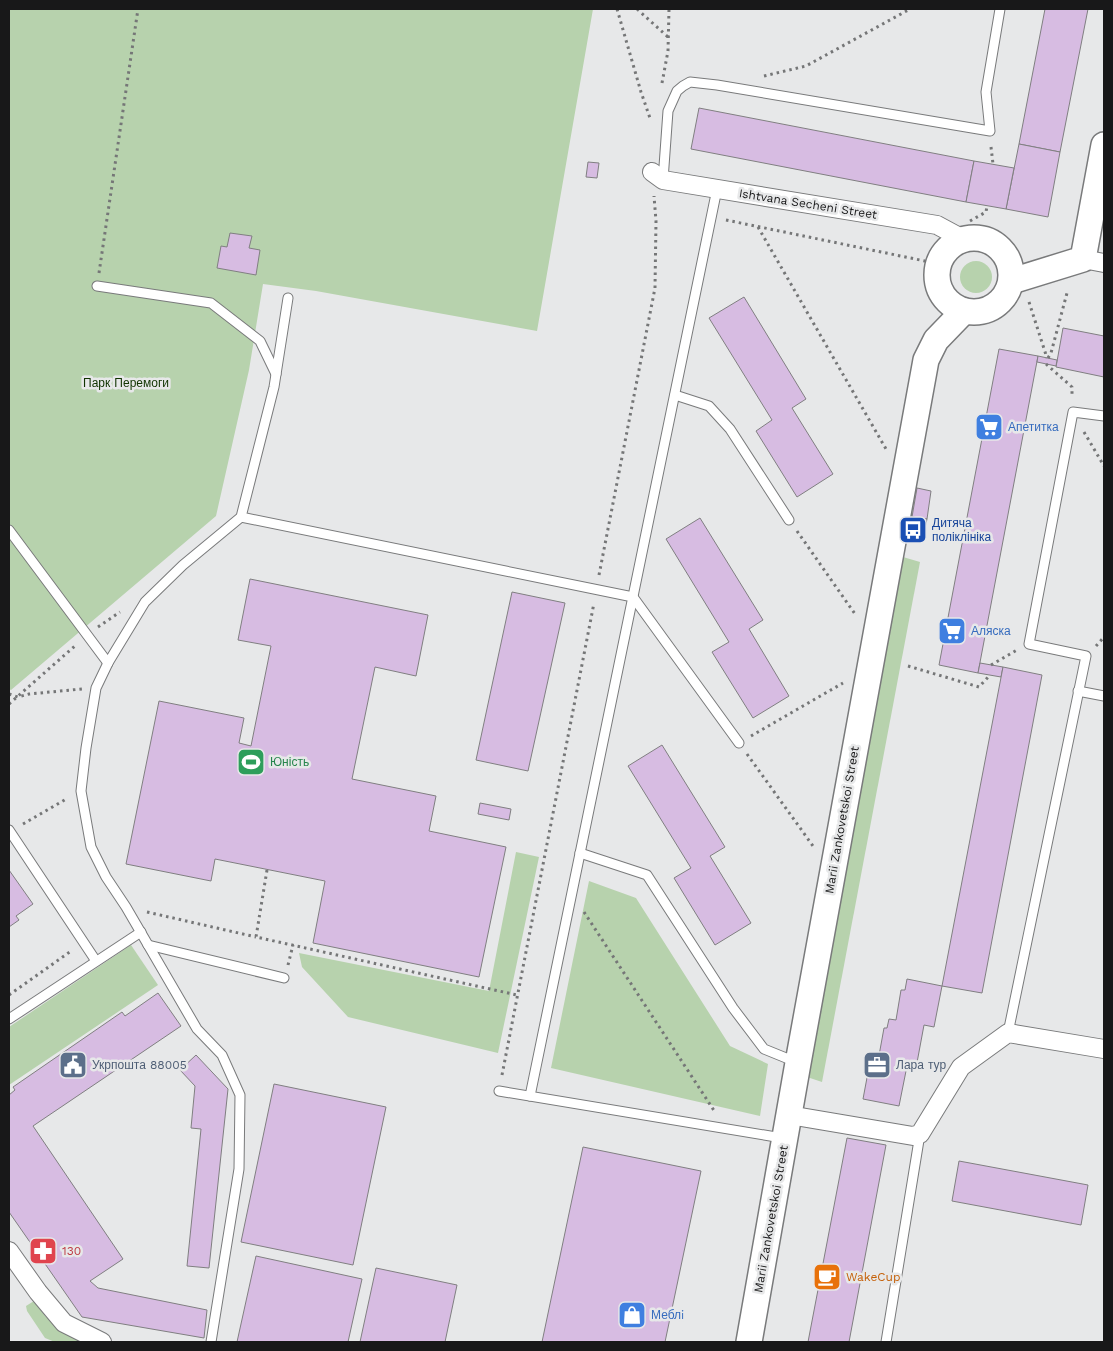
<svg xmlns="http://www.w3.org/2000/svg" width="1113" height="1351" font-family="'Work Sans',sans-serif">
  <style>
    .green { fill: #b7d2ad }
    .building { fill: #d7bce2; stroke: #807f81 }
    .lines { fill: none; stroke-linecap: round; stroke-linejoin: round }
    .lane-casing { stroke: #797a7b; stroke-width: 11 }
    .street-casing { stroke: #797a7b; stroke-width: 20 }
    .secondary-casing { stroke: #797a7b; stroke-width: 28 }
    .path { stroke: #757677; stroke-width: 3; stroke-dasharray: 2.5 4; stroke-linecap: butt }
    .lane { stroke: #fff; stroke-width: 9 }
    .street { stroke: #fff; stroke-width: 18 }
    .secondary { stroke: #fff; stroke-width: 25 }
    .labels { text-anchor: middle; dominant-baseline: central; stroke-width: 5; stroke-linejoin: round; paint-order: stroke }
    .street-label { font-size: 12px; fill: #181819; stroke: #e7e8e9 }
    .park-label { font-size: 12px; fill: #103300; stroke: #e7e8e9 }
    .shop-label { font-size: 12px; fill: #366cbe; stroke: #e7e8e9; text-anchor: start }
    .transit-label { font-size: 12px; fill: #164399; stroke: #e7e8e9; text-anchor: start }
    .leisure-label { font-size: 12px; fill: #27864d; stroke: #e7e8e9; text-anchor: start }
    .service-label { font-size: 12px; fill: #4e5e75; stroke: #e7e8e9; text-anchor: start }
    .health-label { font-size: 12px; fill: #be3a42; stroke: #e7e8e9; text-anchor: start }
    .food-label { font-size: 12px; fill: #c56008; stroke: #e7e8e9; text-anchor: start }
  </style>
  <rect width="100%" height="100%" fill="#e7e8e9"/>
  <g class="green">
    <path d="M9,9H593L537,331L316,291L263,284L249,370L216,516L11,690L9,689Z"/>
    <circle cx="976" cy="277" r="16"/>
    <path d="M903,557L920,562L822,1082L807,1077Z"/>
    <path d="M516,852L539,857L498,1053L348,1017L302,967L299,953L489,991Z"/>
    <path d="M589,881L636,898L730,1046L768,1064L760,1116L551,1068Z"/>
    <path d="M131,945L158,985L9,1085V1027Z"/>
    <path d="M34,1301L46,1317L91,1342H55L45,1338L27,1311L26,1306Z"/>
  </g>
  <g class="building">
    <path d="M1045,9H1088L1060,152L1019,144Z"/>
    <path d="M699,108L974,161L966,202L691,149Z"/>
    <path d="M1019,144L1060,152L1048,217L1006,209Z"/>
    <path d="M974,161L1014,168L1006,209L966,202Z"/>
    <path d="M588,162L599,163L597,178L586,177Z"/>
    <path d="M230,233L252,236L249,248L260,250L256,275L217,268L221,246L227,247Z"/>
    <path d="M744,297L806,399L792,408L833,474L797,497L756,431L772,420L709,318Z"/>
    <path d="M1063,328L1104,336V377L1056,367Z"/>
    <path d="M999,349L1038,356L978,673L939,665Z"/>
    <path d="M1038,356L1057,360L1056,366L1037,362Z"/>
    <path d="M917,488L931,491L927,519L912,517Z"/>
    <path d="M912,517L927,519L925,528L911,525Z"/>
    <path d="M700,518L763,620L749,629L789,696L753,718L712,652L729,642L666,539Z"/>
    <path d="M250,579L428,615L416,676L375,667L352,779L436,796L429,831L506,847L479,977L313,943L325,881L215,859L211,881L126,864L159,701L244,718L239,743L251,746L271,646L238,640Z"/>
    <path d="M512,592L565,603L528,771L476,760Z"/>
    <path d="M980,663L1003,667L1001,677L978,673Z"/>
    <path d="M1003,667L1042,675L982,993L942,986Z"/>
    <path d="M662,745L725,847L710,856L751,923L715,945L674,878L691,868L628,766Z"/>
    <path d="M480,803L511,809L509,820L478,814Z"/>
    <path d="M9,870L33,904L16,916L19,920L9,927Z"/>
    <path d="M907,979L942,986L934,1027L924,1025L916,1068L907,1066L899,1106L863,1099L869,1067H872L874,1060L878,1061L884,1028H887L889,1019L896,1020L901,990H905Z"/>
    <path d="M158,993L181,1026L33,1126L123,1259L90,1281L98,1288L207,1310L204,1338L82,1317L9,1212V1095L15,1090L13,1087L122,1012L125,1016Z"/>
    <path d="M196,1055L228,1089L209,1268L187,1266L201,1129L191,1128L195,1086L180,1070Z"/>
    <path d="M274,1084L386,1107L353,1265L241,1242Z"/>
    <path d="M847,1138L886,1145L849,1342H808Z"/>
    <path d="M583,1147L701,1171L665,1342H542Z"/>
    <path d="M959,1161L1088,1185L1081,1225L952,1201Z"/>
    <path d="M256,1256L362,1279L348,1342H237Z"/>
    <path d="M376,1268L457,1285L445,1342H360Z"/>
  </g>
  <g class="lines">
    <defs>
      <g id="lane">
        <path d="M663,180L668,111L677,91L683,86L690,82L717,85L990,131L986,92L1000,9"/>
        <path d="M97,286L211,303L260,341L276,374"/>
        <path d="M675,395L709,406L730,429L789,520"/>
        <path d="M241,517L633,597L739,743"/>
        <path d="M9,530L108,663"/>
        <path d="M1078,691L1104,696"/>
        <path d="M9,830L96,961"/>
        <path d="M580,853L647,875L733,1008L764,1049L796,1062"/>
        <path d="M148,945L284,978"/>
        <path d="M9,1019L141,932"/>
        <path d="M1008,1033L1086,656L1029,644L1073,412L1104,416"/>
        <path d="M499,1091L782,1138"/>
        <path d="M530,1096L717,189"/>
        <path d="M211,1342L239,1169L240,1095L222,1055L197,1029L126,907L106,877L91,847L81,791L86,748L96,688L108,663L145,602L183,565L241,517L274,387L288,298"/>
        <path d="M886,1342L920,1134"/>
      </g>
      <g id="street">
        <path d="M652,172L663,180L937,225L963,239"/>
        <path d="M1083,259L1104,263"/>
        <path d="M789,1115L913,1136L920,1134L961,1067L1008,1033L1104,1049"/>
        <path d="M9,1251L38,1292L64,1323L102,1342"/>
      </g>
      <g id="secondary">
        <circle cx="974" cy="275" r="37"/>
        <path d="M1012,281L1083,259L1104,145"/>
        <path d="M749,1342L798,1063L926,360L936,340L964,311"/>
      </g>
    </defs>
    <use href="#lane" class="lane-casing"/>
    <use href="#street" class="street-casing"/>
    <use href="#secondary" class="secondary-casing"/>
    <g class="path">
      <path d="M617,9L641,92L651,121"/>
      <path d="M637,9L668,37"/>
      <path d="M764,76L806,66L910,9"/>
      <path d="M662,83L668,51L669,9"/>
      <path d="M991,147L993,164"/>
      <path d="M726,220L925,261L936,247"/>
      <path d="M970,221L986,212L987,206"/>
      <path d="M758,227L886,449"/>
      <path d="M99,273L138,9"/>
      <path d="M1029,302L1047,358"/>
      <path d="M1048,358L1051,353L1067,293"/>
      <path d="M1046,364L1072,387V397"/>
      <path d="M1084,432L1104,466"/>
      <path d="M797,531L855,614"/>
      <path d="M599,575L655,288L656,221L654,196"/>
      <path d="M98,627L120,612"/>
      <path d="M1096,646L1104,637"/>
      <path d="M991,665L1017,650"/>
      <path d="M908,666L979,687L990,675"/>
      <path d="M9,694L18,697L29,694L82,689"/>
      <path d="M9,704L76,645"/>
      <path d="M751,736L843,683"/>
      <path d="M747,754L813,846"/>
      <path d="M23,824L68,798"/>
      <path d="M267,870L256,937L517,995"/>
      <path d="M147,912L256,937"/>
      <path d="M584,912L715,1112"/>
      <path d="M288,965L293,945"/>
      <path d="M9,995L71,951"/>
      <path d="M502,1075L594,603"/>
    </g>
    <use href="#lane" class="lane"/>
    <use href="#street" class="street"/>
    <use href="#secondary" class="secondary"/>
  </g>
  <defs>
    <symbol id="supermarket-square" viewBox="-11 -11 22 22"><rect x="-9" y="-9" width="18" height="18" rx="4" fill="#3f7fe0" stroke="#e7e8e9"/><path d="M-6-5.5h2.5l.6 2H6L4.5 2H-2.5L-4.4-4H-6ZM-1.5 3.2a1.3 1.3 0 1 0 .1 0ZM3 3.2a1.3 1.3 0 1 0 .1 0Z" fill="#fff"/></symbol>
    <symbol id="bus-square" viewBox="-11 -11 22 22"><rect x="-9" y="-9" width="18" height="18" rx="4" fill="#1a4fb4" stroke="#e7e8e9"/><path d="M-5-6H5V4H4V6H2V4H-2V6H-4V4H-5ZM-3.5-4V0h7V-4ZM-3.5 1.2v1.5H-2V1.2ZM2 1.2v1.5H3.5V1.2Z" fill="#fff"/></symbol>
    <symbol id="stadium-square" viewBox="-11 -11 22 22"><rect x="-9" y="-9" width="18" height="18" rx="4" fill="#2e9e5b" stroke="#e7e8e9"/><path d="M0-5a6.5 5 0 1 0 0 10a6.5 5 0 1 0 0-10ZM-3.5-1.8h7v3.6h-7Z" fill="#fff"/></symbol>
    <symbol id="civic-square" viewBox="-11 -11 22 22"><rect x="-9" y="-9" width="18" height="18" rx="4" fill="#5c6f8a" stroke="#e7e8e9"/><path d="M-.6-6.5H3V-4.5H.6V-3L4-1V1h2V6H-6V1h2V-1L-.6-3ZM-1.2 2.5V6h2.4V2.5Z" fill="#fff"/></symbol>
    <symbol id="office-square" viewBox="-11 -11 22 22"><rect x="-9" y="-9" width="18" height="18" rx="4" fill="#5c6f8a" stroke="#e7e8e9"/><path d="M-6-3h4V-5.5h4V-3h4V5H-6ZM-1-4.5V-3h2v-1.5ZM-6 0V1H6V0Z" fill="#fff"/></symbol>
    <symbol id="pharmacy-square" viewBox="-11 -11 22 22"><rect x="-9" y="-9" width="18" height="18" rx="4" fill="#e0444e" stroke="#e7e8e9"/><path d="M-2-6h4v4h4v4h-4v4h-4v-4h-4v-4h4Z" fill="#fff"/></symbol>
    <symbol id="cafe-square" viewBox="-11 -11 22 22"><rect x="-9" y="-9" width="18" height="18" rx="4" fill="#e8710a" stroke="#e7e8e9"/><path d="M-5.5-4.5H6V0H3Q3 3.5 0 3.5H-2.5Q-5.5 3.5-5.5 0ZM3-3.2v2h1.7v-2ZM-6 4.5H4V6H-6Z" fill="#fff"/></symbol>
    <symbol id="shop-square" viewBox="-11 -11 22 22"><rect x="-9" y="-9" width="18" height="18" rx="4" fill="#3f7fe0" stroke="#e7e8e9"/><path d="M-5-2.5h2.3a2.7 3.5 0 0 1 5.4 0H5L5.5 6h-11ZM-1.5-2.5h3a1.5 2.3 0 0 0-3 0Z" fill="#fff"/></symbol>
  </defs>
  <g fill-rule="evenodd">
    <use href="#supermarket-square" x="973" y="411" width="32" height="32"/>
    <use href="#bus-square" x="897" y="514" width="32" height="32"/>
    <use href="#supermarket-square" x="936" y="615" width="32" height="32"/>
    <use href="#stadium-square" x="235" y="746" width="32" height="32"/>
    <use href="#civic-square" x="57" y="1049" width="32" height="32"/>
    <use href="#office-square" x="861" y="1049" width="32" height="32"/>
    <use href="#pharmacy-square" x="27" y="1235" width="32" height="32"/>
    <use href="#cafe-square" x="811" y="1261" width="32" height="32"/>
    <use href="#shop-square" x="616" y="1299" width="32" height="32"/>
  </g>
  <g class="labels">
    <g class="street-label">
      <text transform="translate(808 204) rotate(9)">Ishtvana Secheni Street</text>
      <text transform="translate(842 820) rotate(-80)">Marii Zankovetskoi Street</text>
      <text transform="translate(771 1219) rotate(-80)">Marii Zankovetskoi Street</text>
    </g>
    <g class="park-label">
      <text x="126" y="383">Парк Перемоги</text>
    </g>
    <g class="shop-label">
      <text x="1008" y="427">Апетитка</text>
      <text x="971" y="631">Аляска</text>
      <text x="651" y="1315">Меблi</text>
    </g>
    <g class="transit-label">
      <text x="932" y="523">Дитяча<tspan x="932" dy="14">поліклініка</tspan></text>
    </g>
    <g class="leisure-label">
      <text x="270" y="762">Юність</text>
    </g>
    <g class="service-label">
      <text x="92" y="1065">Укрпошта 88005</text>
      <text x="896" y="1065">Лара тур</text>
    </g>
    <g class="health-label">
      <text x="62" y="1251">130</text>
    </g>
    <g class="food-label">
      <text x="846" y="1277">WakeCup</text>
    </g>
  </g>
  <rect width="1113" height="1351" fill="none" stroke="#181819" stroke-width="20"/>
</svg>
